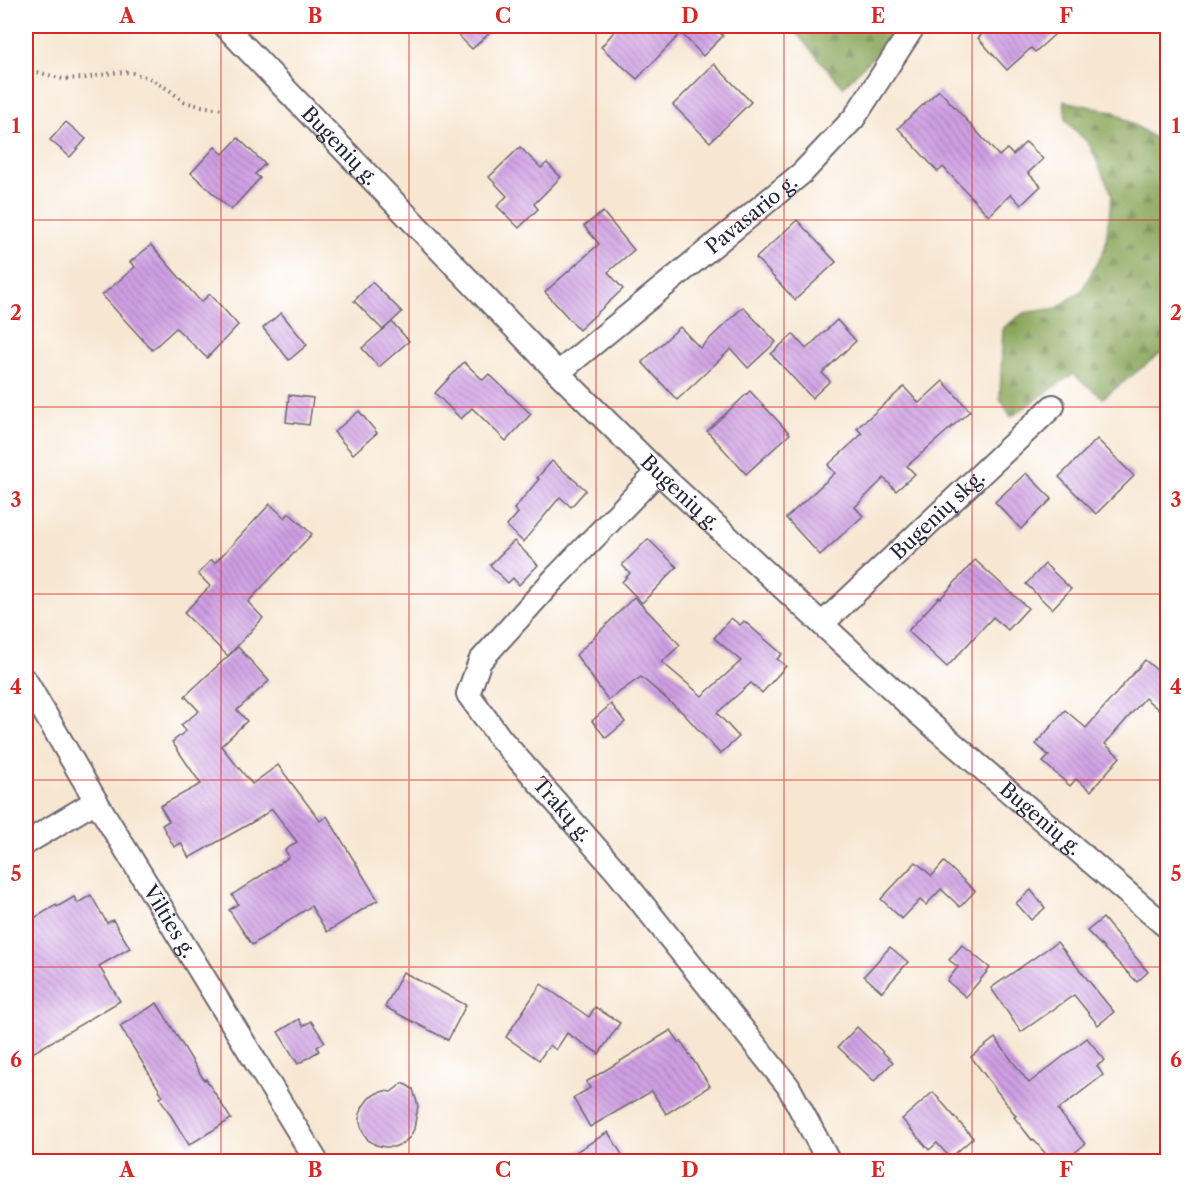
<svg xmlns="http://www.w3.org/2000/svg" width="1193" height="1187" font-family="'Libre Caslon Text',serif">
  <style>
    .forest { fill: url(#forest-firs); stroke: #56644a; stroke-width: 1.5 }
    .building { fill: url(#building-back-hatch) }
    .lines { fill: none; stroke-linecap: round; stroke-linejoin: round }
    .street-casing { stroke: #6d6770; stroke-width: 26 }
    .path { stroke: #6d6770; stroke-width: 4; stroke-dasharray: 1.5 4.5; stroke-linecap: butt }
    .street { stroke: #fff; stroke-width: 22 }
    .grid { fill: none; stroke: #d62828; stroke-width: 1.5; stroke-opacity: 0.55 }
    .labels { text-anchor: middle; dominant-baseline: central; stroke-width: 5; stroke-linejoin: round; paint-order: stroke }
    .street-label { font-size: 20px; fill: #22223b; stroke: #fff }
    .neatline { fill: none; stroke: #d62828; stroke-width: 2 }
    .grid-label { font-size: 20px; text-anchor: middle; font-weight: bold; fill: #d62828 }
  </style>
  <defs>
    <pattern id="forest-firs" width="22" height="20" patternUnits="userSpaceOnUse" patternTransform="scale(1.5)"><rect width="22" height="20" fill="#89a65a"/><path d="M5 1l3.5 6h-7zM16 11l3.5 6h-7z" fill="#70874c"/></pattern>
    <pattern id="building-back-hatch" width="6" height="6" patternUnits="userSpaceOnUse" patternTransform="scale(1.5)"><rect width="6" height="6" fill="#cf9fe3"/><path d="M-1 5l2 2M0 0l6 6M5-1l2 2" fill="none" stroke="#a881b9"/></pattern>
  </defs>
  <rect width="100%" height="100%" fill="#fff"/>
  <filter id="ink" filterUnits="userSpaceOnUse"><feTurbulence type="fractalNoise" baseFrequency=".0167" numOctaves="2"/><feDisplacementMap in="SourceGraphic" scale="12" xChannelSelector="R" yChannelSelector="G"/><feConvolveMatrix kernelMatrix="1 2 1 2 8 2 1 2 1" color-interpolation-filters="sRGB"/></filter>
  <filter id="wash" filterUnits="userSpaceOnUse"><feTurbulence type="fractalNoise" baseFrequency=".008" numOctaves="4" result="noise"/><feDisplacementMap in="SourceGraphic" scale="24" xChannelSelector="R" yChannelSelector="G"/><feGaussianBlur stdDeviation="1.35" result="paint"/><feColorMatrix in="noise" values="0 0 0 0 0 0 0 0 0 0 0 0 0 0 0 0 0 1.4 0 .05"/><feComposite in="paint" operator="in"/></filter>
  <g filter="url(#wash)">
    <rect width="100%" height="100%" fill="#f7e7d2"/>
    <g class="forest">
      <path d="M790,26H903L843,87Z"/>
      <path d="M1064,101L1114,112L1167,146V348L1103,398L1073,374L1011,417L1000,398L1003,328L1024,313L1057,308L1082,290L1105,248L1112,194L1089,144L1066,121Z"/>
    </g>
    <g id="blocks">
      <g class="building">
        <path d="M449,26H497L472,49Z"/>
        <path d="M619,26H713L723,36L703,56L681,33L637,79L601,47Z"/>
        <path d="M991,26H1064L1035,52L1031,48L1007,70L978,38Z"/>
        <path d="M714,64L751,102L710,142L673,105Z"/>
        <path d="M939,90L999,156L1007,149L1013,155L1026,142L1043,159L1028,173L1041,186L1021,205L1011,194L989,216L943,167L938,172L898,128Z"/>
        <path d="M66,122L86,139L70,157L50,140Z"/>
        <path d="M238,138L265,164L255,174L260,178L231,210L191,173L215,147L223,154Z"/>
        <path d="M520,147L541,168L547,163L561,177L534,204L538,209L519,228L497,206L507,196L489,177Z"/>
        <path d="M603,212L634,250L608,272L623,289L579,330L545,292L599,244L584,226Z"/>
        <path d="M797,220L836,262L795,300L756,258Z"/>
        <path d="M151,245L201,302L210,294L238,325L207,358L176,328L152,350L102,295L135,267L130,262Z"/>
        <path d="M372,282L402,312L383,330L354,301Z"/>
        <path d="M743,307L776,342L748,368L731,349L677,400L642,362L680,327L700,348Z"/>
        <path d="M281,313L307,345L289,360L263,328Z"/>
        <path d="M837,320L856,341L822,373L830,381L812,398L771,354L793,334L806,349Z"/>
        <path d="M392,322L409,341L379,367L362,348Z"/>
        <path d="M464,362L483,380L489,374L531,414L506,441L472,408L461,419L435,393Z"/>
        <path d="M943,381L970,411L907,466L915,474L896,491L884,478L855,507L863,516L820,555L786,518L835,473L828,465L862,434L857,428L904,387L919,403Z"/>
        <path d="M750,391L790,434L746,474L707,431Z"/>
        <path d="M289,395L313,398L309,425L286,422Z"/>
        <path d="M359,411L377,433L353,454L334,432Z"/>
        <path d="M1097,439L1134,476L1096,514L1059,477Z"/>
        <path d="M552,461L586,490L571,507L560,497L523,542L507,526L518,513L514,509L539,479L537,478Z"/>
        <path d="M1026,473L1052,499L1021,529L995,502Z"/>
        <path d="M270,504L285,518L289,513L312,534L248,602L263,618L228,656L184,613L210,586L198,574L211,560L215,563Z"/>
        <path d="M648,539L677,567L642,603L622,582L630,573L622,565Z"/>
        <path d="M514,541L538,565L519,585L513,578L508,583L490,565Z"/>
        <path d="M975,560L1028,608L1008,630L993,617L947,667L908,631L939,597L941,598Z"/>
        <path d="M1045,564L1071,589L1052,609L1026,584Z"/>
        <path d="M634,597L680,645L662,662L702,696L741,661L714,638L731,618L740,625L744,621L782,654L777,659L786,666L762,693L751,683L717,713L739,737L720,754L684,714L641,677L608,700L576,655Z"/>
        <path d="M238,647L269,681L237,710L247,721L221,746L252,784L278,765L320,821L327,816L378,900L327,932L311,906L252,945L229,910L238,904L232,895L289,857L285,850L297,842L272,809L258,819L189,858L181,843L174,847L162,825L169,821L160,806L201,784L172,742L186,731L181,725L199,711L185,696Z"/>
        <path d="M1145,660L1167,679V717L1145,698L1105,744L1120,757L1091,791L1076,779L1070,786L1043,762L1049,756L1036,744L1065,710L1086,728Z"/>
        <path d="M611,704L625,722L606,738L592,721Z"/>
        <path d="M916,862L932,876L944,862L975,891L960,907L941,889L926,905L920,900L902,919L881,899Z"/>
        <path d="M1031,890L1045,908L1031,920L1016,903Z"/>
        <path d="M91,895L107,923L113,920L130,948L99,966L120,1001L26,1057V923L56,905L57,907L74,897L78,903Z"/>
        <path d="M1103,918L1148,972L1137,982L1087,931Z"/>
        <path d="M1057,942L1114,1012L1098,1025L1074,995L1021,1032L991,988Z"/>
        <path d="M962,945L990,968L966,997L947,981L958,967L949,960Z"/>
        <path d="M890,947L908,962L882,992L864,976Z"/>
        <path d="M403,972L466,1005L448,1040L385,1007Z"/>
        <path d="M541,984L589,1017L595,1007L620,1023L599,1054L567,1033L556,1050L550,1045L539,1060L506,1037Z"/>
        <path d="M157,1003L204,1080L206,1079L231,1119L189,1145L160,1098L163,1096L120,1026Z"/>
        <path d="M299,1019L303,1026L311,1021L325,1042L317,1047L319,1051L298,1064L278,1032Z"/>
        <path d="M857,1027L893,1062L874,1081L838,1047Z"/>
        <path d="M671,1030L679,1042L681,1041L710,1086L666,1114L652,1091L590,1127L573,1098L590,1088L586,1082Z"/>
        <path d="M995,1038L1029,1083L1087,1038L1105,1060L1097,1066L1103,1075L1058,1110L1085,1144L1065,1161H1052L1033,1139L1032,1140L1014,1117L1016,1116L971,1057Z"/>
        <path d="M403,1083L413,1089L418,1106L414,1129L410,1137L403,1143L394,1147H385L376,1145L368,1140L363,1132L360,1123V1114L363,1106L369,1098L377,1093L385,1091L391,1092Z"/>
        <path d="M933,1092L973,1138L950,1158L937,1143L929,1150L902,1119Z"/>
        <path d="M608,1132L626,1161H561Z"/>
      </g>
    </g>
  </g>
  <g filter="url(#ink)">
    <use href="#blocks" fill-opacity="0" stroke="#6d6770" stroke-width="1.5"/>
    <g class="lines">
      <defs>
        <g id="street">
          <path id="s1" d="M225,26L558,373L658,472L920,715L1168,928"/>
          <path id="s2" d="M558,373L802,173L854,118L914,26"/>
          <path id="s3" d="M658,472L555,578L480,661L468,694L500,738L617,872L788,1086L829,1162"/>
          <path id="s4" d="M822,624L1053,406"/>
          <path id="s5" d="M26,681L96,801L317,1162"/>
          <path d="M26,843L96,801"/>
        </g>
      </defs>
      <use href="#street" class="street-casing"/>
      <path class="path" d="M26,69L63,79L85,78L112,73L129,72L149,78L168,89L184,102L201,106L222,109"/>
      <use href="#street" class="street"/>
    </g>
  </g>
  <path class="grid" d="M221,26V1162M409,26V1162M596,26V1162M784,26V1162M972,26V1162M26,220H1168M26,407H1168M26,594H1168M26,780H1168M26,967H1168"/>
  <g class="labels">
    <g class="street-label">
      <text stroke="none"><textPath href="#s1" startOffset="166">Bugenių g.</textPath></text>
      <text stroke="none"><textPath href="#s2" startOffset="250">Pavasario g.</textPath></text>
      <text stroke="none"><textPath href="#s1" startOffset="652">Bugenių g.</textPath></text>
      <text stroke="none"><textPath href="#s4" startOffset="159">Bugenių skg.</textPath></text>
      <text stroke="none"><textPath href="#s3" startOffset="444">Trakų g.</textPath></text>
      <text stroke="none"><textPath href="#s1" startOffset="1138">Bugenių g.</textPath></text>
      <text stroke="none"><textPath href="#s5" startOffset="280">Vilties g.</textPath></text>
    </g>
  </g>
  <rect width="1193" height="1187" fill="none" stroke="#fff" stroke-width="66"/>
  <rect x="33" y="33" width="1127" height="1121" class="neatline"/>
  <g class="grid-label">
    <text x="127" y="23">A</text>
    <text x="315" y="23">B</text>
    <text x="503" y="23">C</text>
    <text x="690" y="23">D</text>
    <text x="878" y="23">E</text>
    <text x="1066" y="23">F</text>
    <text x="16" y="133">1</text>
    <text x="1176" y="133">1</text>
    <text x="16" y="320">2</text>
    <text x="1176" y="320">2</text>
    <text x="16" y="507">3</text>
    <text x="1176" y="507">3</text>
    <text x="16" y="694">4</text>
    <text x="1176" y="694">4</text>
    <text x="16" y="881">5</text>
    <text x="1176" y="881">5</text>
    <text x="16" y="1067">6</text>
    <text x="1176" y="1067">6</text>
    <text x="127" y="1177">A</text>
    <text x="315" y="1177">B</text>
    <text x="503" y="1177">C</text>
    <text x="690" y="1177">D</text>
    <text x="878" y="1177">E</text>
    <text x="1066" y="1177">F</text>
  </g>
</svg>
